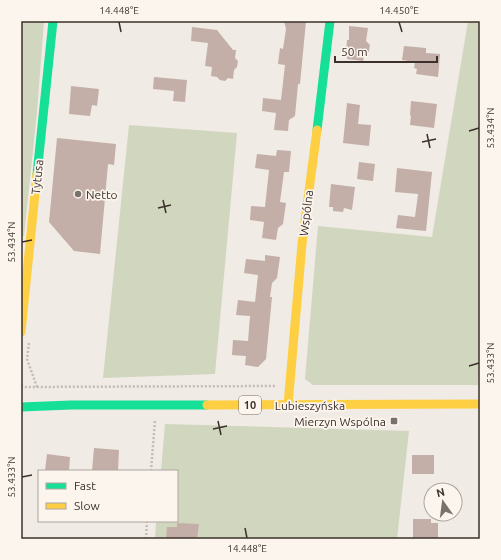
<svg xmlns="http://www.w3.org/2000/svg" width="501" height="560" font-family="Ubuntu,sans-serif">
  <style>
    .green { fill: #d1d6bf }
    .building { fill: #c3afa7 }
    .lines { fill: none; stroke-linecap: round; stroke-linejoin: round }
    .path { stroke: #c2bbb6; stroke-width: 2.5; stroke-dasharray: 2 2; stroke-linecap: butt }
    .fast { stroke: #16e098; stroke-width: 9 }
    .slow { stroke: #ffcf43; stroke-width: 9 }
    .ticks { fill: none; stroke: #3b302b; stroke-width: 1.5 }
    .poi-dot { fill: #7a716c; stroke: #fbf5ee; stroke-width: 1.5 }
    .labels { text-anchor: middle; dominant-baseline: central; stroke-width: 3.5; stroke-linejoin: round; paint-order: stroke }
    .shield { fill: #fbf5ee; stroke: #756b66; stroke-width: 1 }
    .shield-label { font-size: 11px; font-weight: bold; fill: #3b302b }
    .street-label { font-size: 12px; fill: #3b302b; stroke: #fbf5ee }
    .poi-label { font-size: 12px; fill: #3b302b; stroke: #fbf5ee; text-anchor: start }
    .neatline { fill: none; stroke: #3b302b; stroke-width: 1.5 }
    .ticks-label { font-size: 10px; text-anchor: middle; fill: #3b302b }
  </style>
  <rect width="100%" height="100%" fill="#f0ebe5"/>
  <g class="green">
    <path d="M21,21H44L37,112L24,236H21Z"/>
    <path d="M468,21H480V363L478,385H313L305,379L318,226L432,237Z"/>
    <path d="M129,125L237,133L215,374L103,378Z"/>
    <path d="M165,424L409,431L397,539H155L156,521H177V471H161Z"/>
  </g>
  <g class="building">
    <path d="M284,21H306L300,84H298L295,116L289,120L288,131L274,130L276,113L262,111L263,98L281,100L285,65L278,64L280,48L283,49L286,29Z"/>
    <path d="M349,26L368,28L366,41L370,45L369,51L364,56L363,61L347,59L348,52H346L347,40H349Z"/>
    <path d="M192,27L217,30L233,50H236L235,58L238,61L237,67L234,70L233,79L228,78L225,81L220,80L217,77L211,76L212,67L205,66L208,43L191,41Z"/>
    <path d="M404,46L426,48V53L440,54L438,77L416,74L417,69L414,68L415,62L402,60Z"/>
    <path d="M154,77L187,80L185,102L173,101L174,91L153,89Z"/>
    <path d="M71,86L99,89L97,106L92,105L90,116L69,114Z"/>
    <path d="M411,101L437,104L434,128L410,125L411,116L410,115Z"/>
    <path d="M347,103L360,105L358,124L371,125L369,146L343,143Z"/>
    <path d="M57,138L116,144L114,165L108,164L100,254L74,251L49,222Z"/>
    <path d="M277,150L291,151L289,172H284L280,202L286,203L283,224L278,228L276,240L262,238L264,222L250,220L251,206L265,207L269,170L255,168L257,154L276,156Z"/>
    <path d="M359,162L375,164L373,181L357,179Z"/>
    <path d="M397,168L432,172L426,231L396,228L398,215L415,217L418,194L395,192Z"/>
    <path d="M331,184L355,187L352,210L344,208L343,212L333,211V207H329Z"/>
    <path d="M265,255L280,257L277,278L272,283L270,297H272L266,359L258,367L245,365L246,356L232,355L233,340L248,341L250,316L236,315L238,300L255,302L258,275L244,273L246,259L265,261Z"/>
    <path d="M94,448L119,450L118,471H92Z"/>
    <path d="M47,454L70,457L69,471H45Z"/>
    <rect x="412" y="455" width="22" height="19"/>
    <path d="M413,519H431V523H438V538H413Z"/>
    <path d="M177,523L199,524L197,539H166L167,527H177Z"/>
  </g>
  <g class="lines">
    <g class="path">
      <path d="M29,343L27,359L37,387"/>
      <path d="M21,386L24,387L276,386"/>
      <path d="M151,471L155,420"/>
      <path d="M146,539L147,521"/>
    </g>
    <g class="fast">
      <path d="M317,130L330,21"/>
      <path d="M37,174L53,21"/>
      <path d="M21,407L71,405H207"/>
    </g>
    <g class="slow">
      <path d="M21,332L37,174"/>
      <path d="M207,405L480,404"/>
      <path d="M288,405L302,244L317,130"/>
    </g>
  </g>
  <path class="ticks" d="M119,22L121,32M399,22L402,32M469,131L479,128M427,134L430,148M422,142L436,139M163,200L166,213M158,208L171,205M22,242L32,240M469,366L479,363M218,421L221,435M213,429L227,426M22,477L32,475M245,528L247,538"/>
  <g class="poi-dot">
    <circle cx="78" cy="194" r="4"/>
    <rect x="390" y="417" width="8" height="8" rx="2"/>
  </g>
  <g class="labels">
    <rect class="shield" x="239" y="396" width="22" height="18" rx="3"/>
    <g class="shield-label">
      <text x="250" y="405">10</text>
    </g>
    <g class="street-label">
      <text transform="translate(37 177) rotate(-84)">Tytusa</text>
      <text transform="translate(306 213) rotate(-83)">Wspólna</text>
      <text x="310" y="405">Lubieszyńska</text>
    </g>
    <g class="poi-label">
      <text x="86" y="194">Netto</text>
      <text x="386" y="421" text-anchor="end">Mierzyn Wspólna</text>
    </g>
  </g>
  <rect width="501" height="560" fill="none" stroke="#fbf5ee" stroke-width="44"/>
  <rect x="38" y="470" width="140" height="52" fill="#fbf5ee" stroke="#aea6a0"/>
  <rect x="46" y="483" width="20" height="6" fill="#16e098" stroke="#aea6a0"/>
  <text x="74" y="490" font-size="12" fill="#3b302b">Fast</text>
  <rect x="46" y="503" width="20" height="6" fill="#ffcf43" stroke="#aea6a0"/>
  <text x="74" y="510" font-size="12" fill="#3b302b">Slow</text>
  <g transform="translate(443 502) rotate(346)"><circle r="19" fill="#fbf5ee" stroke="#aea6a0"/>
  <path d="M0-3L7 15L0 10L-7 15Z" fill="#7a716c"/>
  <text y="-6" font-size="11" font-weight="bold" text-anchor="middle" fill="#3b302b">N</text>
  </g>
  <path d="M335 56v6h102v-6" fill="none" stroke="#3b302b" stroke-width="2"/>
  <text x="341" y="56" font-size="12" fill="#3b302b" stroke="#fbf5ee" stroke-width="3" paint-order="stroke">50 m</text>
  <rect x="22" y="22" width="457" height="516" class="neatline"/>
  <g class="ticks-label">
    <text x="119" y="14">14.448°E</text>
    <text x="399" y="14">14.450°E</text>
    <text transform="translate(490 128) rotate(-90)" y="4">53.434°N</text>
    <text transform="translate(11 242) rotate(-90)" y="4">53.434°N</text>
    <text transform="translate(490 363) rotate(-90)" y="4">53.433°N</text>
    <text transform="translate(11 477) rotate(-90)" y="4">53.433°N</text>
    <text x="247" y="552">14.448°E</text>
  </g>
</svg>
